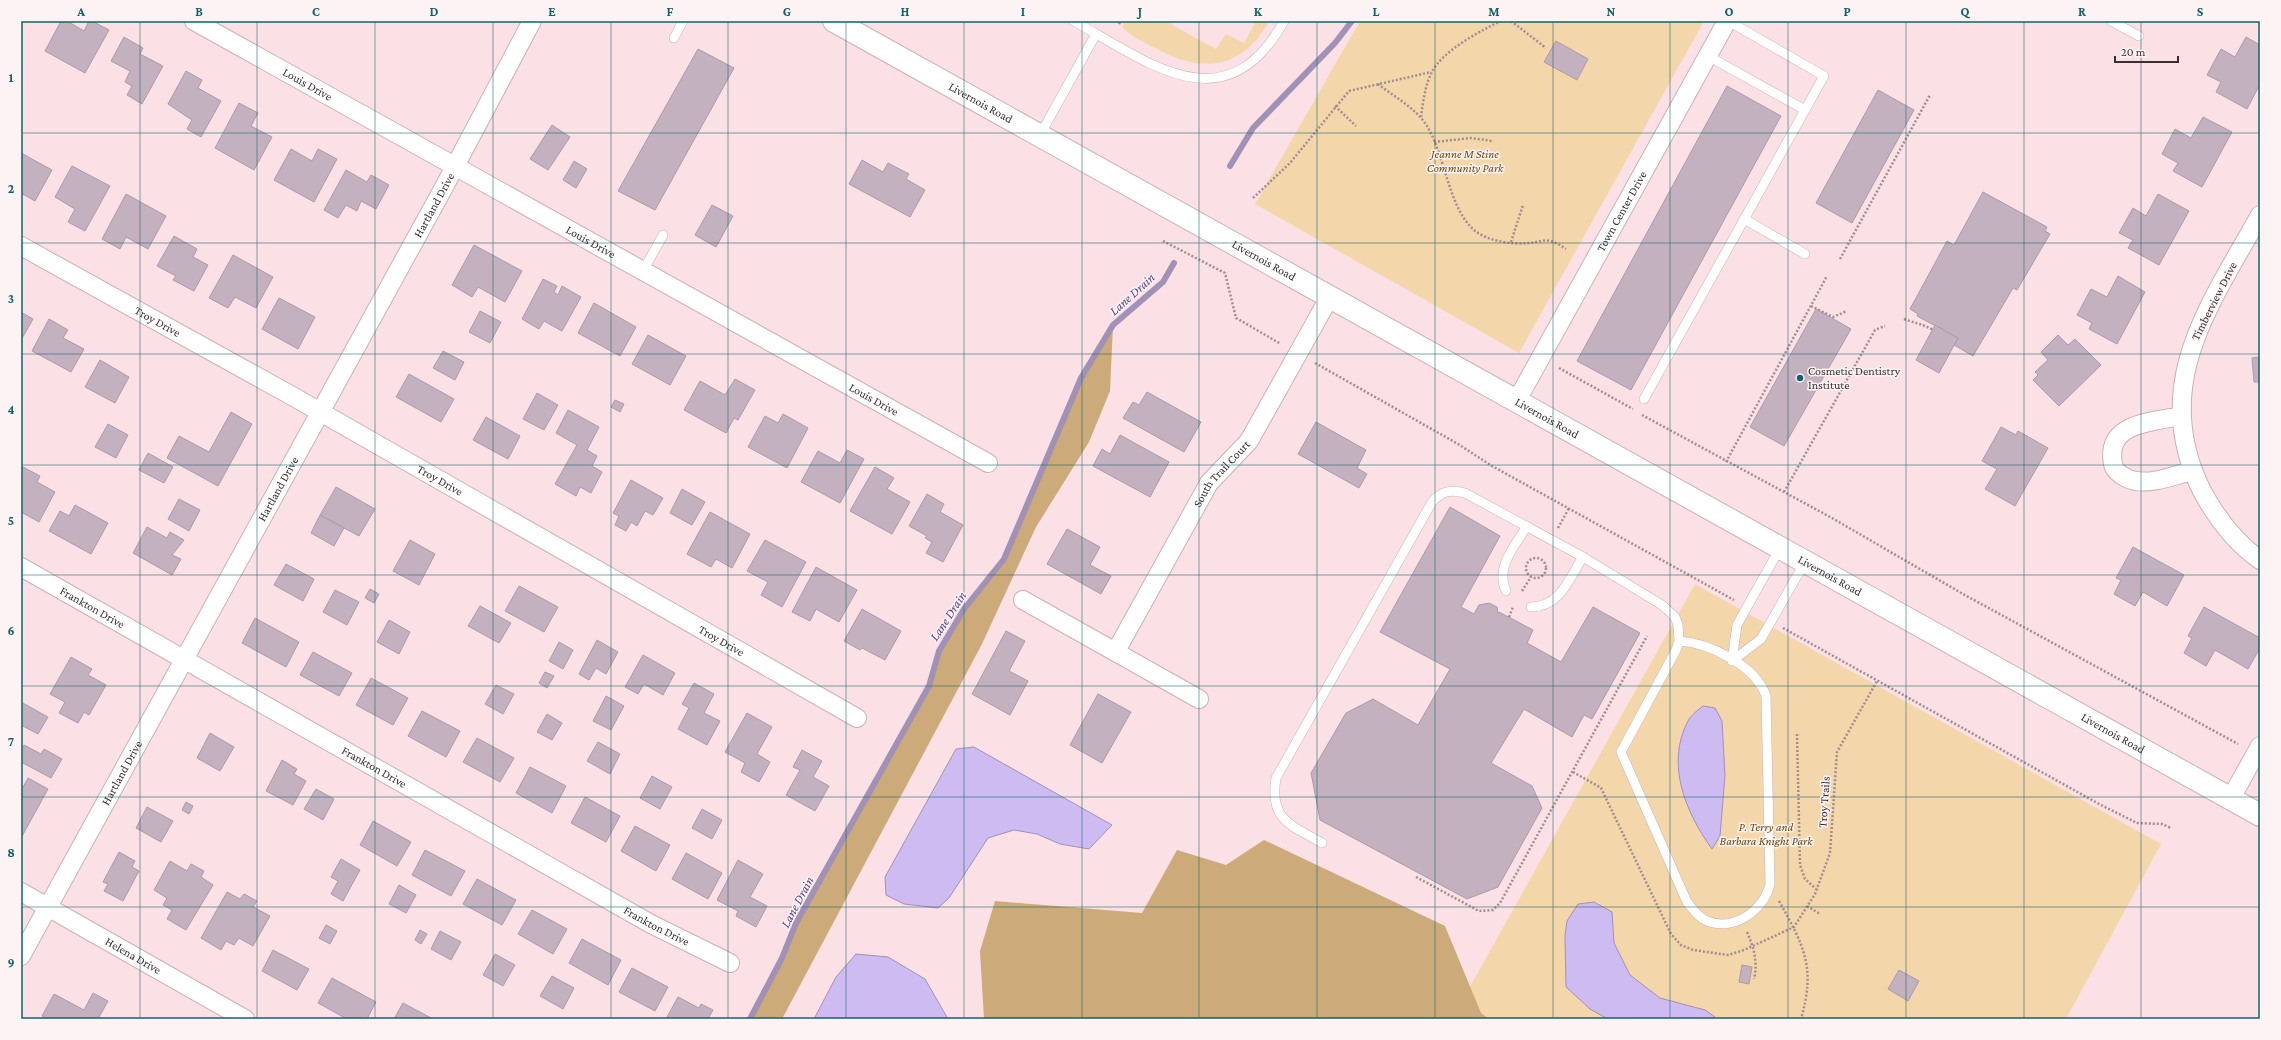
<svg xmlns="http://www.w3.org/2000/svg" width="2281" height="1040" font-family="'Crimson Pro',serif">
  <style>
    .green { fill: #f4d6ab }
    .forest { fill: #ccaa79 }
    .water { fill: #cdbbf1; stroke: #a191b7 }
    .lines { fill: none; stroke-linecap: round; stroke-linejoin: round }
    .stream { stroke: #a191b7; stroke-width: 6 }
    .building { fill: #c4b1c0; stroke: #ac9aa8 }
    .lane-casing { stroke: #cab1b5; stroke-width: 10 }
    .street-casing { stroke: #cab1b5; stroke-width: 20 }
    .secondary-casing { stroke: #cab1b5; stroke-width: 24 }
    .path { stroke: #a08d90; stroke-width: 2.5; stroke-dasharray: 2 2; stroke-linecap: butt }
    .lane { stroke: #fff; stroke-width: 9 }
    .street { stroke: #fff; stroke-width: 18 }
    .secondary { stroke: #fff; stroke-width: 22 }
    .grid { fill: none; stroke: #126365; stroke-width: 1; stroke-opacity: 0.55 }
    .poi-dot { fill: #126365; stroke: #fdf3f4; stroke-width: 1.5 }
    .labels { text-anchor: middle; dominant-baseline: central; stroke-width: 3; stroke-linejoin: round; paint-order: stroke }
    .street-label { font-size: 12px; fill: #392f30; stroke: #fdf3f4 }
    .park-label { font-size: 12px; font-style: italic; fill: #6a490b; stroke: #fdf3f4 }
    .poi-label { font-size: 12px; fill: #392f30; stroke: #fdf3f4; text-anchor: start }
    .water-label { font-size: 13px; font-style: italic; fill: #5c4383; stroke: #fdf3f4 }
    .neatline { fill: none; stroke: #126365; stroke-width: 1.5 }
    .grid-label { font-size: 13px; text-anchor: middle; font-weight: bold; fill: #126365 }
  </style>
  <rect width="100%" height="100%" fill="#fbe1e5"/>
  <g class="green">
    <path d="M1125,21H1165L1216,49L1226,34L1244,43L1256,21H1269C1241,72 1199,73 1153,47C1142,41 1130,36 1122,27Z"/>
    <path d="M1360,21H1704L1519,353L1255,204Z"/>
    <path d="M1695,584L2161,844L2066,1019H1452Z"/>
  </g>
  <g class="forest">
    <path d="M1113,325L1110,391L1089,442L1036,527L982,644L782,1019H750L782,958L799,917L847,836L929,686L939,651L946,636L1004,559L1081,378Z"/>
    <path d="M1264,840L1445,926L1481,1013L1489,1019H984L980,951L995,901L1142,913L1177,850L1226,865Z"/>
  </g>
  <g class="water">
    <path d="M1703,706L1715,708L1722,721L1725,775L1720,836L1712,849C1686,813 1665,764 1688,721C1691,715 1698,710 1703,706Z"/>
    <path d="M974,747L1112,825L1089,849L1060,844L1037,834L1014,830L988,838L949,898L938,908L904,904L886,895L885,877L956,749Z"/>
    <path d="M1594,902L1612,912L1614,943L1630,975L1660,998L1705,1010L1715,1017L1714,1019H1608L1590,1009L1566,987L1565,936L1567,921L1578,904Z"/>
    <path d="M856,954L888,957L925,979L948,1019H814L836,977Z"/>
  </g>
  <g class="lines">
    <g class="stream">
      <path d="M1230,166L1253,128L1335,43L1352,21"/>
      <path d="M750,1019L782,958L796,923L929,686L939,651L964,609L1004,559L1081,378L1113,325L1163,282L1174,263"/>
    </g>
  </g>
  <g class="building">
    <path d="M61,21H67L84,31L89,21H92L109,30L85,73L45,51Z"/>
    <path d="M124,37L143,48L140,54L163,66L142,104L127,95L132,86L125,82L130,71L111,61Z"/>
    <path d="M2246,37L2260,45V84L2247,109L2216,92L2221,82L2207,75L2221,49L2235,57Z"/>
    <path d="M1556,41L1588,59L1577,80L1544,62Z"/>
    <path d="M698,49L734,68L655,210L618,191Z"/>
    <path d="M186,71L202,80L198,88L221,101L201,137L187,129L192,120L168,104Z"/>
    <path d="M1727,86L1781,116L1631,390L1577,361Z"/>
    <path d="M1878,90L1914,110L1852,223L1816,203Z"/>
    <path d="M239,103L258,113L251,126L272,137L254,170L215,148Z"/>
    <path d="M2203,117L2232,132L2202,187L2173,171L2178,163L2162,154L2175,129L2191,138Z"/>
    <path d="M552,125L570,137L548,170L530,159Z"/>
    <path d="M291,149L312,161L318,149L337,159L314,202L274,180Z"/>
    <path d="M21,153L52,170L35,201L21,193Z"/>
    <path d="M862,160L883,172L888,163L909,174L906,179L925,190L910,217L849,184Z"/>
    <path d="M574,161L587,169L576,188L563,180Z"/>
    <path d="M72,166L110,186L85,231L68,222L75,209L55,197Z"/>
    <path d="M346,170L367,182L371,175L389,185L376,209L361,201L357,211L346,205L338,218L324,210Z"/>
    <path d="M1983,192L2047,227L2045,231L2050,234L2017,290L2013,288L1973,356L1954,345L1958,338L1917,316L1918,314L1910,309L1947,241L1954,245Z"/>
    <path d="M126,194L166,216L148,249L126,237L120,249L102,239Z"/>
    <path d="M2158,194L2189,211L2159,265L2128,248L2133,240L2119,233L2133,208L2146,216Z"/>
    <path d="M712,205L733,216L716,247L695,235Z"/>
    <path d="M174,236L197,249L193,257L208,265L194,291L173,280L176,276L157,266Z"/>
    <path d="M474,245L522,271L505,302L478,287L472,297L452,285Z"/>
    <path d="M233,255L273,277L256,308L235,297L228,308L209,298Z"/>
    <path d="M2118,276L2145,292L2117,344L2089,329L2092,323L2077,315L2091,289L2107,297Z"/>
    <path d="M543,279L557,286L554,292L558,295L562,286L581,297L562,331L544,321L539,329L522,319Z"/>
    <path d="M279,298L315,317L298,349L262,329Z"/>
    <path d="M594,303L636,327L620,356L578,333Z"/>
    <path d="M1816,309L1851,329L1784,446L1750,427Z"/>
    <path d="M480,311L501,322L490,343L469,332Z"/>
    <path d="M21,312L33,319L21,340Z"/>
    <path d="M49,319L68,330L63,338L84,349L71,372L32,351Z"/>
    <path d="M1935,325L1958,338L1939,373L1916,360Z"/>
    <path d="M648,335L686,356L670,385L632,364Z"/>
    <path d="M2058,335L2068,345L2075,339L2101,365L2059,406L2033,380L2038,375L2035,372L2048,360L2041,352Z"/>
    <path d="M443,351L464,362L455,380L433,368Z"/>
    <path d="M2259,357L2260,382H2254L2252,358Z"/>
    <path d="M100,360L129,377L115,403L85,387Z"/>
    <path d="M409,374L454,399L441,422L396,397Z"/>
    <path d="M735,379L755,390L738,420L734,418L726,433L684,410L700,381L725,395Z"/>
    <path d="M1147,392L1201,422L1184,452L1123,418L1133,402L1139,405Z"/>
    <path d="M537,393L558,405L544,430L523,419Z"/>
    <path d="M615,400L624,404L620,412L611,407Z"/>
    <path d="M568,410L599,427L587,450L597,456L592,466L602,472L591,493L580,487L576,496L555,484L577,445L556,433Z"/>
    <path d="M231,412L252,424L218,486L167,458L179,436L209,452Z"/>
    <path d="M783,414L808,428L787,468L748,447L765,416L778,423Z"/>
    <path d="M486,417L520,436L508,459L473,440Z"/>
    <path d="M1316,422L1366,450L1357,468L1367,474L1359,488L1298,454Z"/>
    <path d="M108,424L128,435L116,458L95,447Z"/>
    <path d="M2001,427L2016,435L2018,431L2048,448L2015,506L1985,489L1997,469L1982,461Z"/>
    <path d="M1120,435L1169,462L1150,497L1093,466L1102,449L1110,454Z"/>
    <path d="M847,450L864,459L840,503L801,482L818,451L840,463Z"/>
    <path d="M148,453L173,467L164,483L139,470Z"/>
    <path d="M21,466L40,476L37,482L55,492L39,522L21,512Z"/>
    <path d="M875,467L894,478L887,489L910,502L892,534L850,511Z"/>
    <path d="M631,480L663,498L653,515L645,511L637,526L631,522L626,531L615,525L619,516L613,513Z"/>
    <path d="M336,487L375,509L359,536L320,515Z"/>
    <path d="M682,489L705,502L692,525L670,513Z"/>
    <path d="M927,494L944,504L940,512L963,525L943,562L926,553L932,542L925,538L927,536L909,526Z"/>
    <path d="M179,499L200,510L189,531L168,519Z"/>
    <path d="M75,505L108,523L91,554L49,531L60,511L69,516Z"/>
    <path d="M1450,507L1500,536L1461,607L1474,614L1479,605L1489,603L1497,607L1498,614L1499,612L1533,630L1527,643L1561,662L1593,607L1640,633L1592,719L1584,715L1572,737L1524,709L1491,763L1532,786L1542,808L1498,887L1467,899L1320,820L1311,773L1346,713L1373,699L1418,725L1450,669L1380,632Z"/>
    <path d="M710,512L750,534L732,568L716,559L711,567L687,554Z"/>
    <path d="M320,515L344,528L334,546L311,533Z"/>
    <path d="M147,527L167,538L170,532L184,540L172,555L181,559L172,575L133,553Z"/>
    <path d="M1067,529L1100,547L1090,565L1111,576L1101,594L1047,564Z"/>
    <path d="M410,540L435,554L419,585L393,571Z"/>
    <path d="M765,540L806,562L782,607L761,595L768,582L747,571Z"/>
    <path d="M2133,547L2184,575L2167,606L2143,592L2135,606L2114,594L2121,580L2116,578Z"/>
    <path d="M286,564L314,579L303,601L274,585Z"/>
    <path d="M816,567L857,590L839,622L816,609L810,621L792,612Z"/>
    <path d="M519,586L558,607L544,632L505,611Z"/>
    <path d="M370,589L379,594L374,603L365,598Z"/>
    <path d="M335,590L359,602L347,625L323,612Z"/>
    <path d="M480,606L511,623L499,643L468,626Z"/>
    <path d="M2204,607L2260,638V648L2248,669L2215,650L2206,666L2184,653L2192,638L2188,636Z"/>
    <path d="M862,609L901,631L885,660L862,648L860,650L844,641Z"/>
    <path d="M255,618L299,642L286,667L242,643Z"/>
    <path d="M389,620L410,632L399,654L377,642Z"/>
    <path d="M1006,631L1025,641L1009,671L1028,681L1010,715L972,694Z"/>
    <path d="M597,640L618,652L606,674L596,668L589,680L579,674Z"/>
    <path d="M559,642L573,650L563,669L549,661Z"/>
    <path d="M313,652L352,673L339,696L300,675Z"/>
    <path d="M643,655L675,673L663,695L644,684L638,694L625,687Z"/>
    <path d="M71,657L92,669L88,675L106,685L89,715L84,712L78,723L59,713L65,702L50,694Z"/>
    <path d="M545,672L554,676L547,688L539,683Z"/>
    <path d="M371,678L408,698L393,725L356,705Z"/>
    <path d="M694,683L714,694L704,713L720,721L707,745L678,729L689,708L682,704Z"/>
    <path d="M496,685L514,694L503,714L485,704Z"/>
    <path d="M1098,694L1131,712L1102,763L1070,745Z"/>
    <path d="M606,696L624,706L611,730L593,721Z"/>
    <path d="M21,702L48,717L38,734L21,725Z"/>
    <path d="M422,711L460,731L446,757L408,736Z"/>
    <path d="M747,713L772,727L757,754L770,762L759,782L741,772L745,763L725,752Z"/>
    <path d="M547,714L562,723L552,740L537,732Z"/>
    <path d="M210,733L234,747L220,771L197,758Z"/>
    <path d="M477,738L514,758L500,782L463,762Z"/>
    <path d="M598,742L620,754L610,774L587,761Z"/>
    <path d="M24,745L41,754L44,749L62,759L51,778L21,762V751Z"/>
    <path d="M802,750L822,761L813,777L829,786L815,811L786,795L800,770L793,767Z"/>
    <path d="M282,760L297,769L294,774L306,781L293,805L266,791Z"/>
    <path d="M530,767L566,786L552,813L516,793Z"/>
    <path d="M652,776L672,787L660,809L640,798Z"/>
    <path d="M28,778L48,789L21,838V791Z"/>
    <path d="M316,789L334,799L323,820L304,809Z"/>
    <path d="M585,797L620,816L606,842L571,823Z"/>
    <path d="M186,802L193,806L189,814L182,810Z"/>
    <path d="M147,807L173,821L161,842L136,828Z"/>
    <path d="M702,809L722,820L712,839L692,828Z"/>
    <path d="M373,821L411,842L397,866L360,845Z"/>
    <path d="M635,826L670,845L656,871L621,851Z"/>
    <path d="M425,850L465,871L451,896L412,875Z"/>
    <path d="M119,852L135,861L132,867L139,871L123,901L104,891L108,884L103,882Z"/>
    <path d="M686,853L722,873L708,899L672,879Z"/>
    <path d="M341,859L360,870L343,901L331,894L338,881L331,877Z"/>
    <path d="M738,860L763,874L750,897L767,906L756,927L736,916L738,911L717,900Z"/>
    <path d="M170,861L187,871L191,864L204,871L201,877L213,885L186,930L167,919L172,910L163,905L167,898L154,890Z"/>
    <path d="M477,879L516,900L502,925L463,904Z"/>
    <path d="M399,885L416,895L406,913L389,904Z"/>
    <path d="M227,892L240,899L244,894L257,901L253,907L270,916L253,946L239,938L234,945L226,941L221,950L201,938Z"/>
    <path d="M532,910L567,929L553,954L518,934Z"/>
    <path d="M326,925L337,931L330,944L319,938Z"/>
    <path d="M420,930L427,934L421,944L415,940Z"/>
    <path d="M440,931L461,942L451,960L431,949Z"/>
    <path d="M582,939L621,960L608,985L569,963Z"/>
    <path d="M273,950L309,969L297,990L262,971Z"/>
    <path d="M495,954L515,965L503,986L483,975Z"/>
    <path d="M1742,965L1752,967L1749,984L1739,982Z"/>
    <path d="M632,968L668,987L655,1011L619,992Z"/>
    <path d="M1899,970L1919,981L1908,1001L1888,989Z"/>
    <path d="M552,976L574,988L563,1009L540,996Z"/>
    <path d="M332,978L376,1002L367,1019H347L318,1003Z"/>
    <path d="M93,993L108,1001L98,1019H47L42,1016L54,994L84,1010Z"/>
    <path d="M678,997L699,1008L701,1004L713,1010L708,1019H666Z"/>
    <path d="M403,1003L433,1019H394Z"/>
  </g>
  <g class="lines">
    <defs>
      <g id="lane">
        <path d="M1074,21C1149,63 1226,126 1284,21"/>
        <path d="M2111,21L2139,36"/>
        <path d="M674,38L683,21"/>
        <path d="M1708,56L1805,110"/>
        <path d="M1040,135L1096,34"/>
        <path d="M1744,219L1805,254"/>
        <path d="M643,271L663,235"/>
        <path d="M1644,399L1824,76L1728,21"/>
        <path d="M1780,548L1737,625L1732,661L1761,639L1805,562"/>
        <path d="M1506,591C1495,567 1515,546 1527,526"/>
        <path d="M1531,607C1560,607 1569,579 1583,557"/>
        <path d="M1322,843C1291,825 1269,820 1276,778L1432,502C1442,491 1451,489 1465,493L1583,557L1662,605L1675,617L1678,625L1679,641L1676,650L1621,752L1687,902C1693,909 1697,916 1705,920C1732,933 1764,911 1770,884L1766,696C1756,666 1710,643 1679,641"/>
      </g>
      <g id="street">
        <path id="s1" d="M194,21L988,463"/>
        <path d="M2260,215C2210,305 2149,385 2202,491C2216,517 2236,543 2260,560"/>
        <path id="s2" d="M21,246L294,397L857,718"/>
        <path id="s3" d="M1516,402L1727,21"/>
        <path d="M2182,416C2153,422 2105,422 2113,464C2114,472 2127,480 2136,481C2154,484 2175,475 2192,471"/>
        <path id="s4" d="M21,567L651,924L730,963"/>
        <path d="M1023,600L1199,699"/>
        <path id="s5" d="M1116,651L1209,483L1249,441L1329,298"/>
        <path d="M2231,798L2260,746"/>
        <path id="s6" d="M21,892L245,1019"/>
        <path id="s7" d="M21,956L443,189L532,21"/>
      </g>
      <g id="secondary">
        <path id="s8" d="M834,21L2260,815"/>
      </g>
    </defs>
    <use href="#lane" class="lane-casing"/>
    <use href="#street" class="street-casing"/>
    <use href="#secondary" class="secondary-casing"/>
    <g class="path">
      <path d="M1511,21L1546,48"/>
      <path d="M1119,24L1121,21"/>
      <path d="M1378,84C1393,96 1414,107 1425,123C1446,154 1447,206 1474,230C1487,241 1512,245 1529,243C1536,243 1543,239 1550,241C1556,242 1561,246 1566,249"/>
      <path d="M1335,106L1356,126"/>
      <path d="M1421,117C1423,102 1425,85 1432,72C1442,51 1480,31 1501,21"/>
      <path d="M1434,142L1471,138L1492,141"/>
      <path d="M1253,198L1290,163L1349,91L1431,72"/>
      <path d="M1163,241L1225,273L1236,318L1281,344"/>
      <path d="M1511,242L1523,205"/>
      <path d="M1840,259L1930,95"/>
      <path d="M1811,306L1833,317L1847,311"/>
      <path d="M1904,319C1914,323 1923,324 1933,330"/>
      <path d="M1315,363L1458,444L1492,466L1734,600"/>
      <path d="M1559,368L1633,409"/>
      <path d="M1642,415L1832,518L1963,594L2238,744"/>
      <path d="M1726,462L1827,276"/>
      <path d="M1784,492L1875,330L1885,326"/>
      <path d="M1558,528L1569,508"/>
      <circle cx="1536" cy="568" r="10"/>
      <path d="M1522,591L1531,577"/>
      <path d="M1509,617L1513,607"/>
      <path d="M1783,628L2099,804L2137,823L2162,824L2171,828"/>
      <path d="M1797,734L1800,865L1805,879L1816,889"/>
      <path d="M1573,772L1601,788L1671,934L1681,945L1693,950L1728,955L1744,950L1794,927L1815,894L1830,853L1837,752L1877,681"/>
      <path d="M1416,877L1479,911L1493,910L1500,903L1647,636"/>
      <path d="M1779,901C1804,946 1816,967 1801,1019"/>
      <path d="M1807,906L1820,914"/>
      <path d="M1747,932C1754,948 1758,962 1754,979"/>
    </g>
    <use href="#lane" class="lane"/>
    <use href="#street" class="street"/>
    <use href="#secondary" class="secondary"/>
  </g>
  <path class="grid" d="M140,21V1019M257,21V1019M375,21V1019M493,21V1019M611,21V1019M728,21V1019M846,21V1019M964,21V1019M1082,21V1019M1199,21V1019M1317,21V1019M1435,21V1019M1553,21V1019M1670,21V1019M1788,21V1019M1906,21V1019M2024,21V1019M2141,21V1019M21,133H2260M21,243H2260M21,354H2260M21,465H2260M21,575H2260M21,686H2260M21,797H2260M21,907H2260"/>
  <circle class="poi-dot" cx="1800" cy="378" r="4"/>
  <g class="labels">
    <g class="street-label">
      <text stroke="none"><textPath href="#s1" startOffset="130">Louis Drive</textPath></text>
      <text stroke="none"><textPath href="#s8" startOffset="168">Livernois Road</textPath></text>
      <text stroke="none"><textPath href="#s7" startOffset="857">Hartland Drive</textPath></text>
      <text stroke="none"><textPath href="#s3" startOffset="218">Town Center Drive</textPath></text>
      <text stroke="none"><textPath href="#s1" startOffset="454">Louis Drive</textPath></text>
      <text stroke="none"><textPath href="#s8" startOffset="492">Livernois Road</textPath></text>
      <text transform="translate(2214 301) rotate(-63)">Timberview Drive</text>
      <text stroke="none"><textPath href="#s2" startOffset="156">Troy Drive</textPath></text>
      <text stroke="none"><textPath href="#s1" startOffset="778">Louis Drive</textPath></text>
      <text stroke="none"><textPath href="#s8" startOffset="816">Livernois Road</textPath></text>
      <text stroke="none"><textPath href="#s5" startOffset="207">South Trail Court</textPath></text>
      <text stroke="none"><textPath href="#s2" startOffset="480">Troy Drive</textPath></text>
      <text stroke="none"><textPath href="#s7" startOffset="533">Hartland Drive</textPath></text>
      <text stroke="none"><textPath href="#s8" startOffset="1140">Livernois Road</textPath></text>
      <text stroke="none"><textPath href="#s4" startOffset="82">Frankton Drive</textPath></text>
      <text stroke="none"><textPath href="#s2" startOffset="804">Troy Drive</textPath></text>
      <text stroke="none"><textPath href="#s8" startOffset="1464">Livernois Road</textPath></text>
      <text stroke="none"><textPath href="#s4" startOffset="406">Frankton Drive</textPath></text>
      <text stroke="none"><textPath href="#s7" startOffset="209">Hartland Drive</textPath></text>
      <text transform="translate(1824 802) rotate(-86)">Troy Trails</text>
      <text stroke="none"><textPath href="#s4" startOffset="730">Frankton Drive</textPath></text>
      <text stroke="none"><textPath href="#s6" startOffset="129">Helena Drive</textPath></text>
    </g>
    <g class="park-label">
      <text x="1465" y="154">Jeanne M Stine<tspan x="1465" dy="14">Community Park</tspan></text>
      <text x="1766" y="827">P. Terry and<tspan x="1766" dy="14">Barbara Knight Park</tspan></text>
    </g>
    <g class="poi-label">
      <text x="1808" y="371">Cosmetic Dentistry<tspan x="1808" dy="14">Institute</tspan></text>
    </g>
    <g class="water-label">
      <text transform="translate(1132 294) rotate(-42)">Lane Drain</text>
      <text transform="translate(948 616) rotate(-57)">Lane Drain</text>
      <text transform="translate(797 902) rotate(-62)">Lane Drain</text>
    </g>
  </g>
  <rect width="2281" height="1040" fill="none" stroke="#fdf3f4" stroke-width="44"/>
  <path d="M2115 56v6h63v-6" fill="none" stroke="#392f30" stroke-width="2"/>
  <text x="2121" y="56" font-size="12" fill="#392f30" stroke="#fdf3f4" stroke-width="3" paint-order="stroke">20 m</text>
  <rect x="22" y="22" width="2237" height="996" class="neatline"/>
  <g class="grid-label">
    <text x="81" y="16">A</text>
    <text x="199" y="16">B</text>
    <text x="316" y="16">C</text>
    <text x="434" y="16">D</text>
    <text x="552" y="16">E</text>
    <text x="670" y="16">F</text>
    <text x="787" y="16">G</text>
    <text x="905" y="16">H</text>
    <text x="1023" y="16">I</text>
    <text x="1140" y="16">J</text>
    <text x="1258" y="16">K</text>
    <text x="1376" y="16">L</text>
    <text x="1494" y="16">M</text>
    <text x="1611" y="16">N</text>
    <text x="1729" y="16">O</text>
    <text x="1847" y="16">P</text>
    <text x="1965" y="16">Q</text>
    <text x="2082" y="16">R</text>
    <text x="2200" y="16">S</text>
    <text x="11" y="82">1</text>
    <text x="11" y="193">2</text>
    <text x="11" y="303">3</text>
    <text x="11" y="414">4</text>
    <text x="11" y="525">5</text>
    <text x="11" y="635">6</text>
    <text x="11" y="746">7</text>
    <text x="11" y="857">8</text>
    <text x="11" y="967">9</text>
  </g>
</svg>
